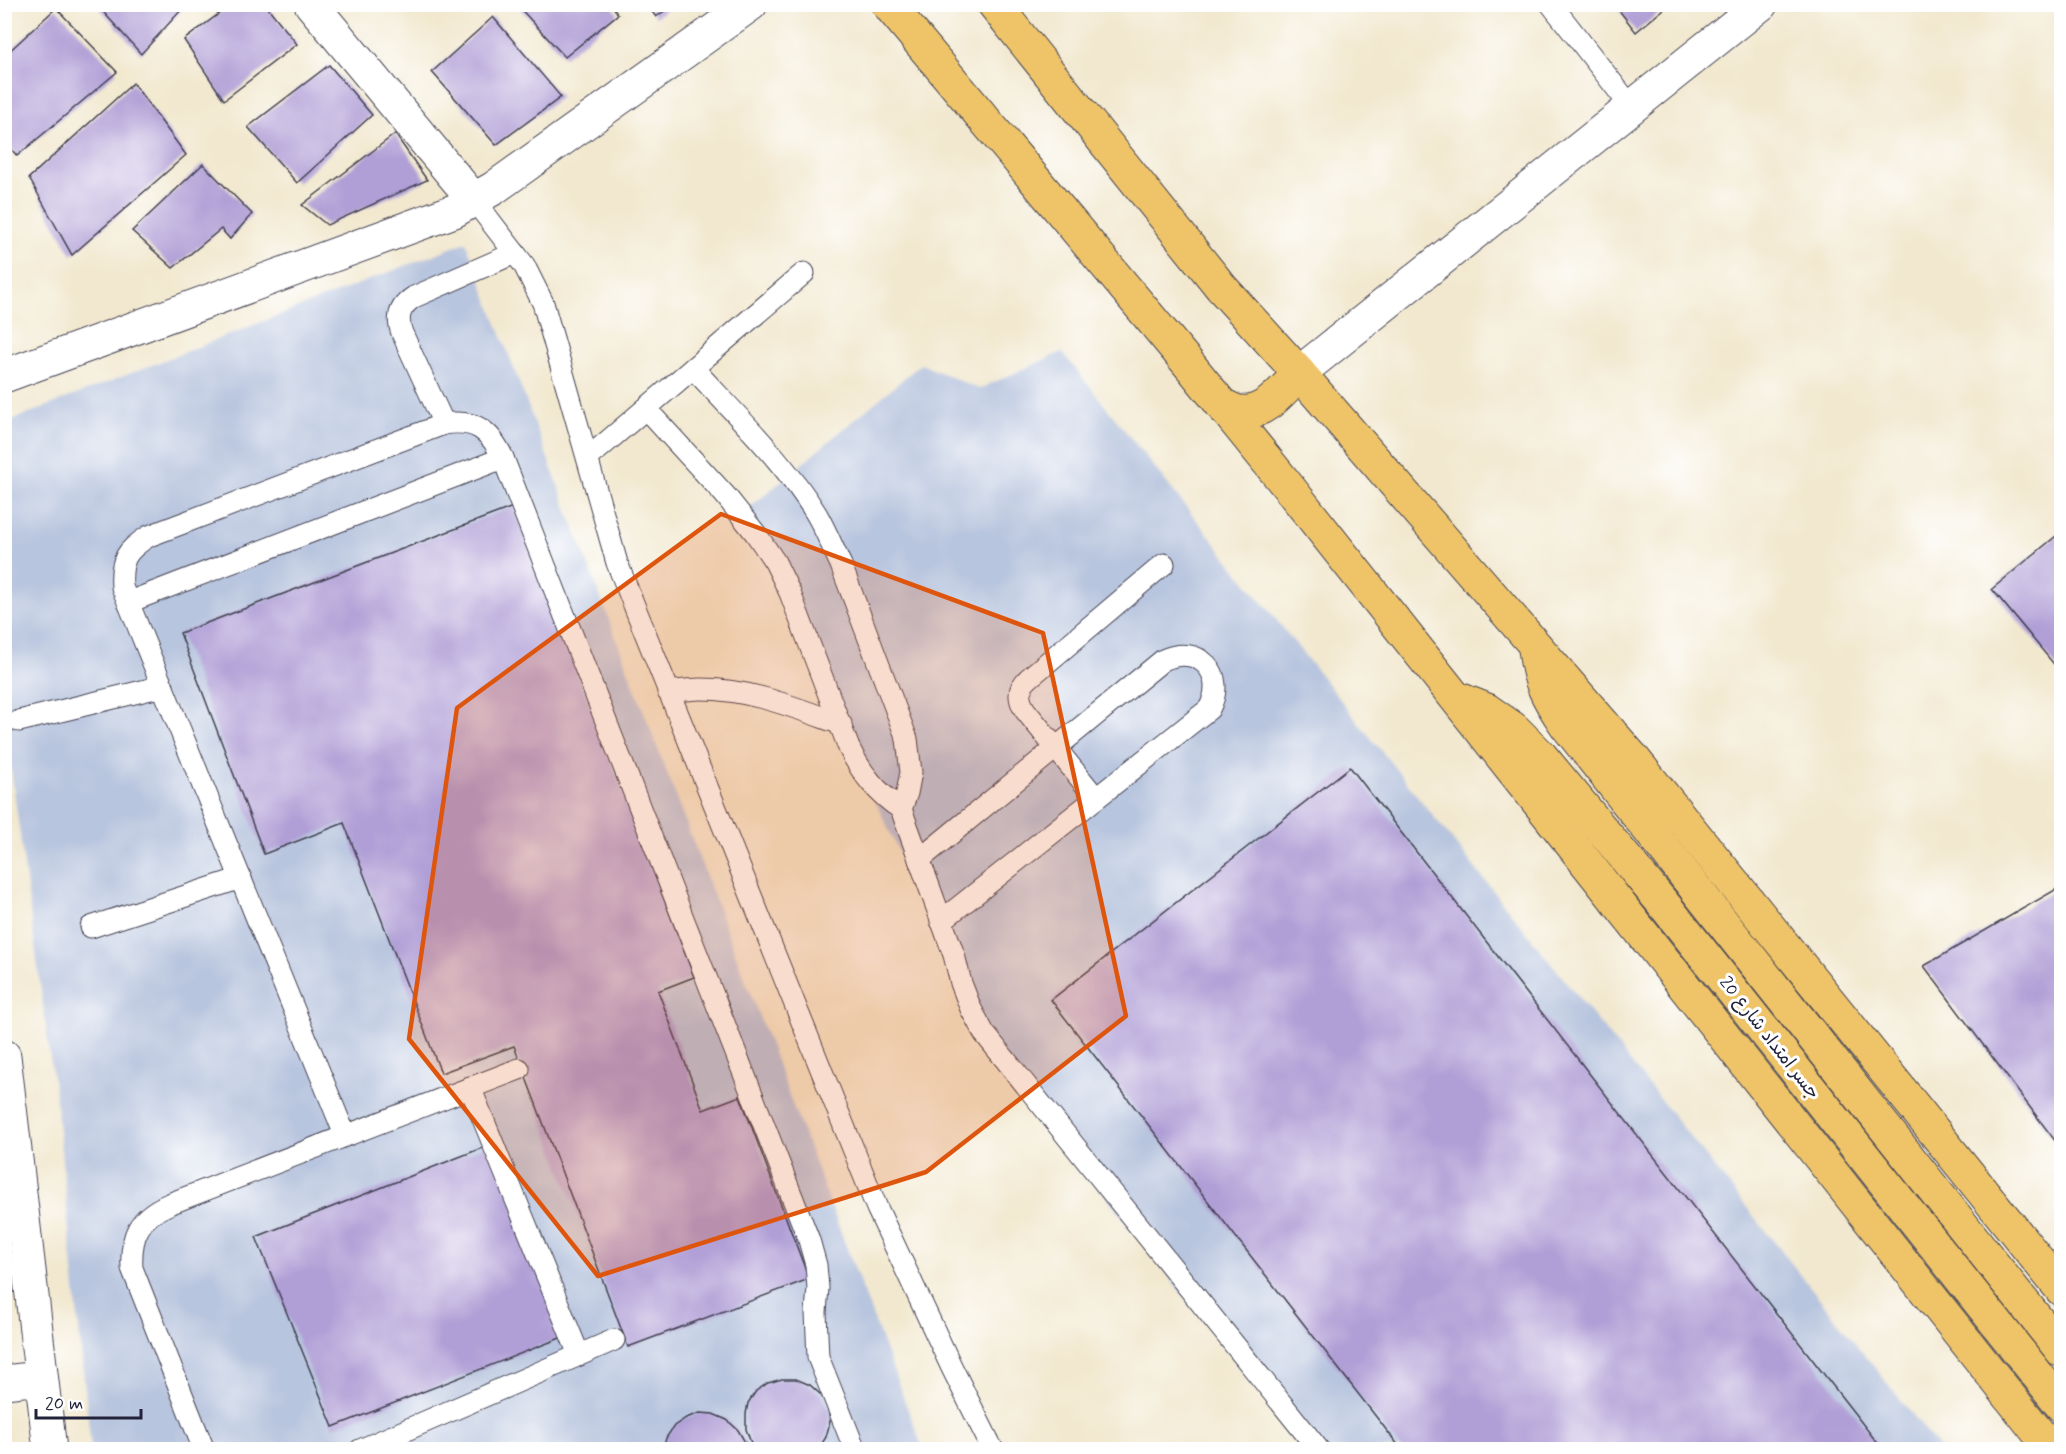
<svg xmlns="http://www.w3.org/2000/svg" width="2066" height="1454" font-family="Mynerve,'Playpen Sans Arabic',sans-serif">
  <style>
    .industrial { fill: #b8c5de }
    .building { fill: #b09fd6 }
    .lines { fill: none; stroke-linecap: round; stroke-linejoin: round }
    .service-casing { stroke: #414051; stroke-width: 23 }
    .minor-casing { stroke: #414051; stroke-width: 35 }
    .primary-casing { stroke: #414051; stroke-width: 35 }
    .service { stroke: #fff; stroke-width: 21 }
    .minor { stroke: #fff; stroke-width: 33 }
    .primary { stroke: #efc469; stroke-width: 33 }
    .marked { fill: #de560e; fill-opacity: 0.2; stroke: #de560e; stroke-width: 4.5; stroke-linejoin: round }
    .labels { text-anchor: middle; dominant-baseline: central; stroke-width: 6; stroke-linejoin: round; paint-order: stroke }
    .street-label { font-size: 18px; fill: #22223b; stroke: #fff }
  </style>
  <rect width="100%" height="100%" fill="#fff"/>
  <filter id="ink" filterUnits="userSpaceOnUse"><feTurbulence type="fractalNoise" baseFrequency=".0167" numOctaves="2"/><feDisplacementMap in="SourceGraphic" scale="12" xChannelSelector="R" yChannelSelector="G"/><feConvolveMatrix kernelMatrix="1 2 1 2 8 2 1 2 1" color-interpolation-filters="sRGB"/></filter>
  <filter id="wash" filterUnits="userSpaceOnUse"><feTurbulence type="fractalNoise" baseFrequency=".008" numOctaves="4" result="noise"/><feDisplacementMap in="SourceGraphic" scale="24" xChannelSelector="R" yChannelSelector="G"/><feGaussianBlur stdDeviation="1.35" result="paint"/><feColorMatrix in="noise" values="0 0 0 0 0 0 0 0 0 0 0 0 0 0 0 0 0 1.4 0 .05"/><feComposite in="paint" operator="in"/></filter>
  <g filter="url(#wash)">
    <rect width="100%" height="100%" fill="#f2e8cf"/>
    <g class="industrial">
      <path d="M466,242L923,1449H91L56,1101L5,725L4,423Z"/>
      <path d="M1062,352L1940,1449H1303L989,1046L742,514L921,364L979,389Z"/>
    </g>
    <g id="blocks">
      <g class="building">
        <path d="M232,4H265L297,44L224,100L184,40Z"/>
        <path d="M516,4H611L618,14L565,57Z"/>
        <path d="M646,4H674L656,17Z"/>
        <path d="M1614,4H1670L1636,32Z"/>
        <path d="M97,5H181L184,7L141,54Z"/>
        <path d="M56,8L117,72L17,156L4,140V56Z"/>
        <path d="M493,17L561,97L496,145L432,72Z"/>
        <path d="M329,65L372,115L297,183L248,127Z"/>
        <path d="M133,83L186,155L72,255L29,178Z"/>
        <path d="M395,134L427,180L327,225L302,205Z"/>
        <path d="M203,164L252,214L230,239L221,229L173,268L132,231Z"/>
        <path d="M513,507L694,977L658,991L703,1110L740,1096L809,1279L628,1347L514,1046L441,1073L344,823L264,854L180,633Z"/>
        <path d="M2062,531V674L1992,589Z"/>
        <path d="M1350,767L1883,1450H1402L1051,1000Z"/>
        <path d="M2062,886V1150L1924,966Z"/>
        <path d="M492,1144L568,1335L333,1427L256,1237Z"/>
        <path d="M782,1379H796L810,1385L821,1395L828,1408L830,1422L826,1437L818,1450H757L751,1443L746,1429V1414L748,1403L756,1391L768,1383Z"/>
        <path d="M700,1413L713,1414L727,1420L738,1430L745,1442L746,1450H663L666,1438L674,1426L686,1418Z"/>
      </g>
    </g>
  </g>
  <g filter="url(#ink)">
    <use href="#blocks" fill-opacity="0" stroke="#414051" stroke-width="1.5"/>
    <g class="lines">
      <defs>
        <g id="service">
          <path d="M1551,4L1632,108"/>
          <path d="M474,200L524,265L543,303L617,563L877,1208L952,1368L993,1450"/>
          <path d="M693,368C734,413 786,463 817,515C826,531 833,548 841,565L907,739L911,772L907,793L901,809"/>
          <path d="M646,409L725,495L756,534L775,562L790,593L849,748C862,774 877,793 901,809L954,955L961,983L971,1009L984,1033L1319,1450"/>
          <path d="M444,424L402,333C396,317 400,306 414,297L515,253"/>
          <path d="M588,458L804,273"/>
          <path d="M129,602L503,458"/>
          <path d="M668,692C679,691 690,689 701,689C750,689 796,708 841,724"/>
          <path d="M19,721L163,686"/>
          <path d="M1096,798L1025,710C1017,697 1018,688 1029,678L1164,564"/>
          <path d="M919,860L1163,660C1199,643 1228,674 1209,709L941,921"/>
          <path d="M91,927L241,878"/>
          <path d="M470,1087L579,1355"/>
          <path d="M345,1135L122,587C120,560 126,550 149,536L444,424C475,419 490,430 503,458L809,1240L816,1265L818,1288L816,1312L818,1357L855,1450"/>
          <path d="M204,1450L132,1268C130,1235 139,1217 169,1204L519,1069"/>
          <path d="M360,1450L614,1340"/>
        </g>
        <g id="minor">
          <path d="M311,4L474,200"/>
          <path d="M1299,373L1761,4"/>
          <path d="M4,376L454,211L494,188L751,4"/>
          <path d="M4,1056L50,1450"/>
          <path d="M4,1382L41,1378"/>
        </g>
        <g id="primary">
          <path d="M888,4L1192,368L1286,484L2052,1450"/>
          <path d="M994,4L1221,287L1299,373L1632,757L2062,1290"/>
          <path d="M1222,405C1227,407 1234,411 1240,412C1265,415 1284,389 1299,373"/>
          <path d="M1535,649C1539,683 1547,697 1566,725L2062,1351"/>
          <path d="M1462,700L1487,710L1514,729L1541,756L1666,907L2062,1406"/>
        </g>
      </defs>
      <use href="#service" class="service-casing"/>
      <use href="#minor" class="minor-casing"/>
      <use href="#primary" class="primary-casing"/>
      <use href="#service" class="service"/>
      <use href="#minor" class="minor"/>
      <use href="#primary" class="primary"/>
    </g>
  </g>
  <path class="marked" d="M721,514L1043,633L1126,1016L926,1172L598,1276L409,1039L457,708Z"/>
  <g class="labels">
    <g class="street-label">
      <text transform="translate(1769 1038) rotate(52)">جسر امتداد شارع 20</text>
    </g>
  </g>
  <rect width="2066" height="1454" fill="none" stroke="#fff" stroke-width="24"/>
  <path d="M36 1409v9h105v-9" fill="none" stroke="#22223b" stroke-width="3"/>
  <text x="45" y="1409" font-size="18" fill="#22223b" stroke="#ffffff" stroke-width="4.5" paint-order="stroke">20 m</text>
</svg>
